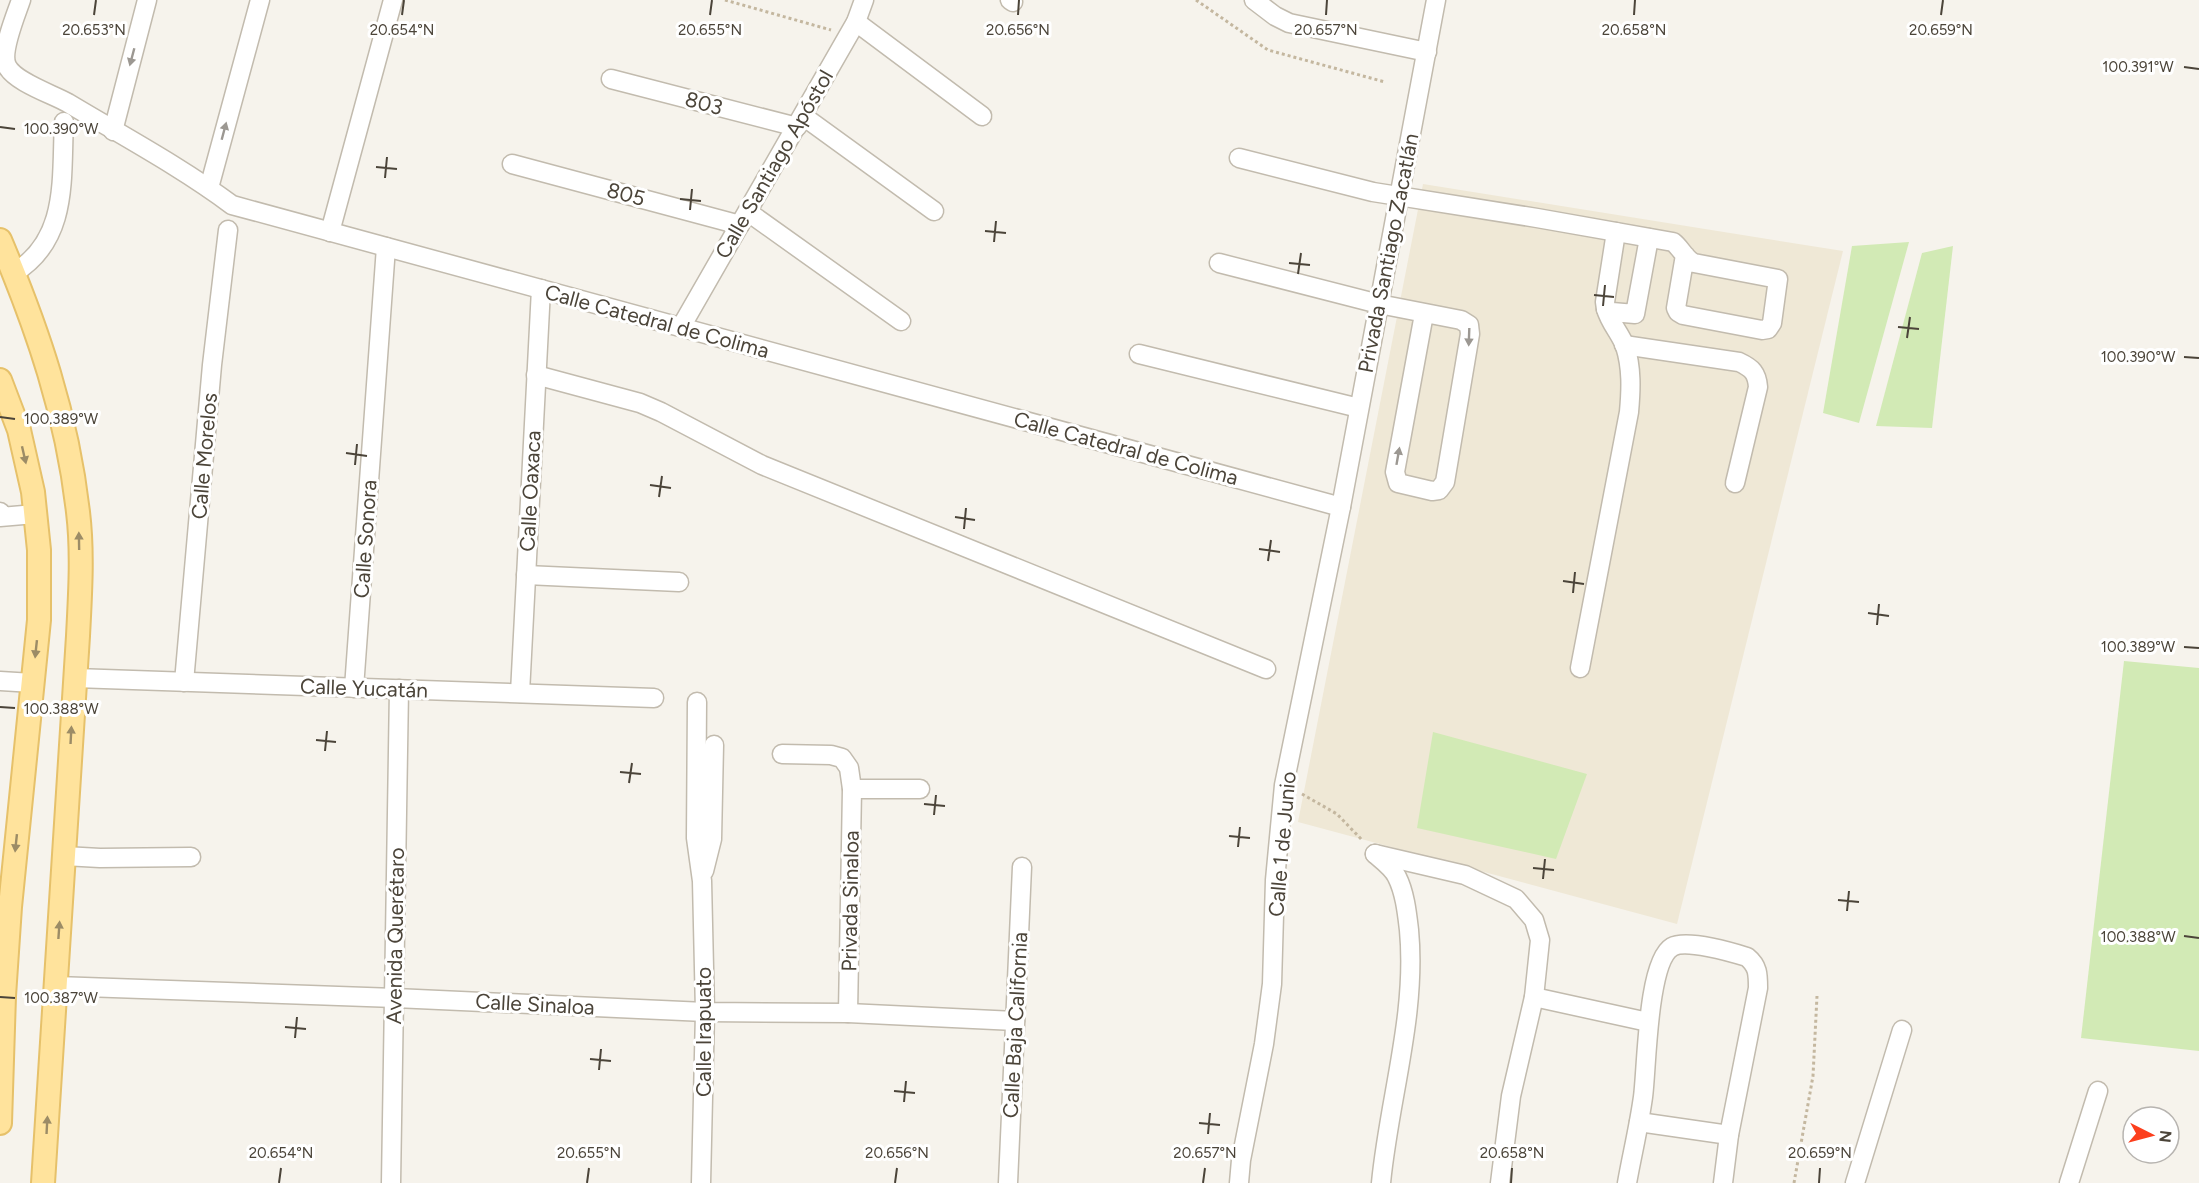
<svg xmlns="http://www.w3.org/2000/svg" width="2199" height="1183" font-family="Figtree,sans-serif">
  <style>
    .education { fill: #efe8d6 }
    .green { fill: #d2eab5 }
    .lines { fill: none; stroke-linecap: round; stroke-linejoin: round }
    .minor-casing { stroke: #c2bbae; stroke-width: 21 }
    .major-casing { stroke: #e6c16a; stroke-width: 26 }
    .path { stroke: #c4b79f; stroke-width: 3; stroke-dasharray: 3 3; stroke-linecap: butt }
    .minor { stroke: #fff; stroke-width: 18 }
    .major { stroke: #ffe39c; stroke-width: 22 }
    .oneway { fill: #9c9892 }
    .oneway2 { fill: #9c8c66 }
    .ticks { fill: none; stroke: #4b4439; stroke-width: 2 }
    .labels { text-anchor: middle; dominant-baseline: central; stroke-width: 6; stroke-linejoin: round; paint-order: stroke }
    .street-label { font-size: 21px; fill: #4b4439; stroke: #fff }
    .ticks-label { font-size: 15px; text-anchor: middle; fill: #4b4439; stroke: #fff; stroke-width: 6; stroke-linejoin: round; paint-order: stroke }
  </style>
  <rect width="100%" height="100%" fill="#f6f3ec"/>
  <path class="education" d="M1423,184L1843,251L1677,924L1298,822Z"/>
  <g class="green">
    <path d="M1909,242L1859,423L1823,413L1852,246Z"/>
    <path d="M1953,246L1932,428L1876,426L1922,253Z"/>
    <path d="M2124,661L2199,668V1051L2081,1038Z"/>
    <path d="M1433,732L1587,774L1556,859L1417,828Z"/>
  </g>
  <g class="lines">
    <defs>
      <g id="minor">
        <path d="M21,0C16,15 0,52 7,66C15,82 52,94 68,103C123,136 181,167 232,205L1341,507"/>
        <path d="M1010,0L1013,2"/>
        <path d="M1254,0L1275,16L1289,23L1427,52"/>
        <path d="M856,22L982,116"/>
        <path d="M611,79L797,127"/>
        <path d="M803,116L934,211"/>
        <path d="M113,131L147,0"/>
        <path d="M1239,158L1373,192L1537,218L1673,242C1681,248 1685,259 1694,263L1778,279L1772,323L1768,329L1762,330L1683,315L1678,312L1676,308L1685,255"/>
        <path d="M512,164L740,225"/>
        <path d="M209,188L260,0"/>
        <path d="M748,212L901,321"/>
        <path d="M330,232L393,0"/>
        <path d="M1616,232L1605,302L1606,309L1612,312L1635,314L1649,238"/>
        <path d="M1219,263L1379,304L1461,320L1469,325L1470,334L1445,482L1439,490L1432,491L1398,483L1395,472L1424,314"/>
        <path d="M14,273C69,239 61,179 64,122"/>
        <path d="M681,327L856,22L864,0"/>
        <path d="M1624,345L1739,362C1752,368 1757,373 1758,387L1735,483"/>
        <path d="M1139,354L1359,408"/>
        <path d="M536,375L640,403L661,412L762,465L1266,669"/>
        <path d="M0,512V517L35,514"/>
        <path d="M526,575L679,582"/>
        <path d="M1580,668L1629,412C1631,390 1632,368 1625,346C1620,333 1610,323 1606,309"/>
        <path d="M75,678L654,698"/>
        <path d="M0,681L33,683"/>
        <path d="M184,682L212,365L228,230"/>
        <path d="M354,688L386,247"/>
        <path d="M520,693L541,289"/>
        <path d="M697,702L696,838L702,881L705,1012L701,1183"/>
        <path d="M782,754L831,755L842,758L849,768L852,789L848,1013"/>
        <path d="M852,789H920"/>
        <path d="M1375,854L1465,875L1516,899L1534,920L1540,940L1534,997L1511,1096L1500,1183"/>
        <path d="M1375,854C1382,860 1393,868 1397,877C1405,893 1407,913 1409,930C1417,1015 1389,1099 1381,1183"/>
        <path d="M64,856L100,858L191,857"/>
        <path d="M704,871L712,839L714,745"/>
        <path d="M56,986L395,998L705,1012L848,1013L1015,1021"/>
        <path d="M1534,997L1648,1022"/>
        <path d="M1639,1122L1729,1135"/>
        <path d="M391,1183L399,689"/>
        <path d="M1008,1183L1022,867"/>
        <path d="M1239,1183L1241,1160L1264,1044L1272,984L1275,880L1284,785L1341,507L1436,0"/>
        <path d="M1627,1183C1632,1155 1639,1126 1643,1097C1647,1068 1647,962 1672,947C1686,939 1731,952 1747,957C1758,966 1758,974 1758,988L1729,1135L1723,1183"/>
        <path d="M1855,1183L1902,1030"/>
        <path d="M2069,1183L2098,1091"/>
      </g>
      <g id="major">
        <path d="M0,240C38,330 67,415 78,512C83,553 80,596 78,636L43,1183"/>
        <path d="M0,380L19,430L33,492L39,550V620L10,907L4,996L0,1123"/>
      </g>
    </defs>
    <use href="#minor" class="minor-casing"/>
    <use href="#major" class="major-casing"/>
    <g class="path">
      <path d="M725,0L831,30"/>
      <path d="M1196,0L1268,50L1385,82"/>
      <path d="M1302,794L1337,814L1363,841"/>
      <path d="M1794,1183L1813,1076L1817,996"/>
    </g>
    <use href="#minor" class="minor"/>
    <use href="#major" class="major"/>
  </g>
  <defs><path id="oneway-solid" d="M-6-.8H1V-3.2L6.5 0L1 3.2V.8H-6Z" transform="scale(1.5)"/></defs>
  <g class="oneway">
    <use href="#oneway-solid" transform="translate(132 57) rotate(105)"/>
    <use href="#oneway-solid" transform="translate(224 131) rotate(-75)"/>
    <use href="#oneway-solid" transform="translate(1469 337) rotate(92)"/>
    <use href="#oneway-solid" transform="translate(1398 456) rotate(-80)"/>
  </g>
  <g class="oneway2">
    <use href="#oneway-solid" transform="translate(24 455) rotate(77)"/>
    <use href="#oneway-solid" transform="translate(79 541) rotate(-91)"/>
    <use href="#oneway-solid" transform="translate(36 649) rotate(96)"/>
    <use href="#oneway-solid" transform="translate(71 735) rotate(-87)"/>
    <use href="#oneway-solid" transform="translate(16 843) rotate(96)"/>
    <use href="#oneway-solid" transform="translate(59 930) rotate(-86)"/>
    <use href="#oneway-solid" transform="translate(47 1125) rotate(-87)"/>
  </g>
  <path class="ticks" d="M94,15L96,0M402,15L404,0M710,15L712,0M1018,15L1019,0M1326,15L1327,0M1634,15L1635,0M1941,15L1943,0M2184,67L2199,69M0,127L15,129M376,167L397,169M385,178L387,157M680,199L701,201M690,210L692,189M985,231L1006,233M994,242L996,221M1289,263L1310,265M1298,274L1301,253M1594,295L1614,297M1603,306L1605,285M1898,327L1919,329M1907,338L1910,317M2184,357L2199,358M0,417L15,419M346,453L367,456M355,465L357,444M650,485L671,488M659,497L662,476M955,517L975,520M964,529L966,508M1259,549L1280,552M1268,561L1271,540M1563,581L1584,584M1573,593L1575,572M1868,613L1889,616M1877,625L1879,604M2184,647L2199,648M0,707L15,708M316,740L336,742M325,751L327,731M620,772L641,774M629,783L632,763M924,804L945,806M934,815L936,795M1229,836L1250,838M1238,847L1240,827M1533,868L1554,870M1543,879L1545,859M1838,900L1859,902M1847,911L1849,891M2184,936L2199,938M0,997L15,998M285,1027L306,1029M295,1038L297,1017M590,1059L611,1061M599,1070L601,1049M894,1091L915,1093M904,1102L906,1081M1199,1123L1220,1125M1208,1134L1210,1113M279,1183L281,1168M587,1183L589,1168M895,1183L897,1168M1203,1183L1205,1168M1511,1183L1512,1168M1819,1183L1820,1168"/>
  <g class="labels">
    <g class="street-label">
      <text transform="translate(704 103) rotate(15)">803</text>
      <text transform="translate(774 164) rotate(-60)">Calle Santiago Apóstol</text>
      <text transform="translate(626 194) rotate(15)">805</text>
      <text transform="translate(1388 253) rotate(-79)">Privada Santiago Zacatlán</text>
      <text transform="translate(657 321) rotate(15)">Calle Catedral de Colima</text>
      <text transform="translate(1126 448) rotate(15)">Calle Catedral de Colima</text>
      <text transform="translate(204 456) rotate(-85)">Calle Morelos</text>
      <text transform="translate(530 491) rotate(-87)">Calle Oaxaca</text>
      <text transform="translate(365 539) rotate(-86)">Calle Sonora</text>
      <text transform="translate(364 688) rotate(2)">Calle Yucatán</text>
      <text transform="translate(1282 844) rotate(-85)">Calle 1 de Junio</text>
      <text transform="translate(850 901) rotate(-89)">Privada Sinaloa</text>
      <text transform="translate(395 936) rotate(-89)">Avenida Querétaro</text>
      <text transform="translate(535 1004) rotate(3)">Calle Sinaloa</text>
      <text transform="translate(1015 1025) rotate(-87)">Calle Baja California</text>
      <text transform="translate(703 1032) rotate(-90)">Calle Irapuato</text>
    </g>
  </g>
  <g class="ticks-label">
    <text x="94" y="35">20.653°N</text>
    <text x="402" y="35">20.654°N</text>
    <text x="710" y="35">20.655°N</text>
    <text x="1018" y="35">20.656°N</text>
    <text x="1326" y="35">20.657°N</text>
    <text x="1634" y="35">20.658°N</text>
    <text x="1941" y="35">20.659°N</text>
    <text x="2138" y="72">100.391°W</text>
    <text x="61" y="134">100.390°W</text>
    <text x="2138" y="362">100.390°W</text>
    <text x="61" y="424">100.389°W</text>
    <text x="2138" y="652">100.389°W</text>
    <text x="61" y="714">100.388°W</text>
    <text x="2138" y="942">100.388°W</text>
    <text x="61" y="1003">100.387°W</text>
    <text x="281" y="1158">20.654°N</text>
    <text x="589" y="1158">20.655°N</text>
    <text x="897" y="1158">20.656°N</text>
    <text x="1205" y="1158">20.657°N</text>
    <text x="1512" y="1158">20.658°N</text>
    <text x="1820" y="1158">20.659°N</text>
  </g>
  <g transform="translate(2151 1135) rotate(96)"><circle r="28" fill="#ffffff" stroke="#b7b4b0" stroke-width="1.5"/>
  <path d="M0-4.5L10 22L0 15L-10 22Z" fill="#fc3f1d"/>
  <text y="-9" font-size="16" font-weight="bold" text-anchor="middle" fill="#4b4439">N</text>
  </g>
</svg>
